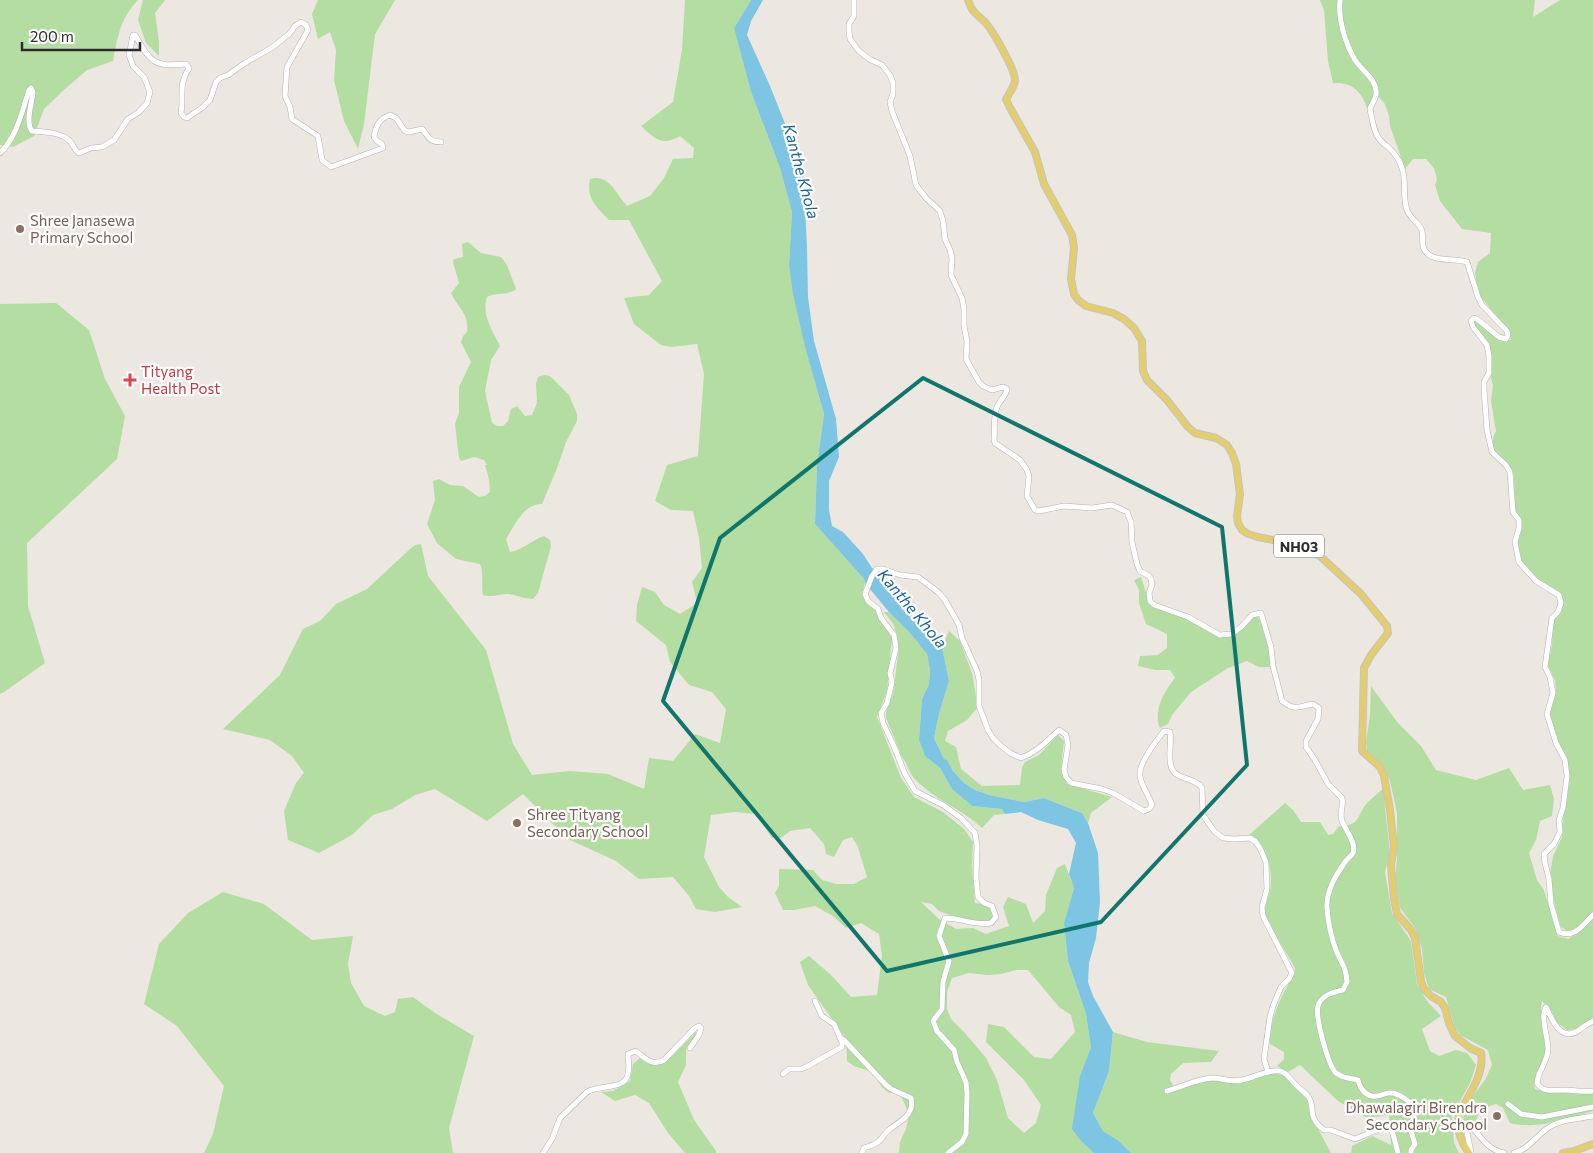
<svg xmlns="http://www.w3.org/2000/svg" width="1593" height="1153" font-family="Commissioner,sans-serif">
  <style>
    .green { fill: #b4dda2; fill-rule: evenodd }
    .water { fill: #7ec4e3 }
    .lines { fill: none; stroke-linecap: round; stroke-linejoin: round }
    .minor-casing { stroke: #b0b1bb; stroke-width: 6 }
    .major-casing { stroke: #c4c4c4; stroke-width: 8 }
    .minor { stroke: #fff; stroke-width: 5 }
    .major { stroke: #e3cd6e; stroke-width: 6 }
    .marked { fill: none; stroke: #0f766e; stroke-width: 4; stroke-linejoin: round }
    .education-dot { fill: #8d6e63; stroke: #fff; stroke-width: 2 }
    .health-dot { fill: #e0444e; stroke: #fff; stroke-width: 2 }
    .labels { text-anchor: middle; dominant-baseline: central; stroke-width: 4.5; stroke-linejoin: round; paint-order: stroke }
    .shield { fill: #fff; stroke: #6b6b6b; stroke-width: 1 }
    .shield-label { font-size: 14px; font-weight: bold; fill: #2c2c2c }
    .education-label { font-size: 15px; fill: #785e54; stroke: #fff; text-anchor: start }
    .health-label { font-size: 15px; fill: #be3a42; stroke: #fff; text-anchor: start }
    .water-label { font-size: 16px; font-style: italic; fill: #1b6491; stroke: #fff }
  </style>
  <rect width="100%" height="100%" fill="#ece7e0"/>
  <g class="green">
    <path d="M0,0H138C120,19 118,36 113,61L87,70L65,89L44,109L34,136L13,147L0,145Z"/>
    <path d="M143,0H165L155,13L159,42V56L146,43L138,20Z"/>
    <path d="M318,0H395L375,34L364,124L358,149L344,121L334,80L336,50L330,32L318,39L312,14Z"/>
    <path d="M685,0H751L734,28L751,92L780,168L792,212L789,265L806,351L824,414L817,465L815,524L864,579L865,583L862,595L865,600L877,611L892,638L887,691L877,717L901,778L914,797L943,812L964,829L973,842L972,866L975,903L982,904L990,908L993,919L986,922L958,918L939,911L932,904L921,902L939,919L956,929L973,928L986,934L1009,926L1003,907L1008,897L1026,904L1033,923L1045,911L1046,895L1057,868L1065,864L1074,888L1064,923L1068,961L1086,1014L1091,1047L1080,1076L1081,1141L1094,1153H899L900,1142L906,1129L909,1114L902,1098L896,1093H889L882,1087L872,1072L854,1066L847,1061L846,1039L808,985L800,962L809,956L831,975L851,997L877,995L882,956L879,934L861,923L846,928L833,916L815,906L794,910H783L775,893L779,886V869L813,870L822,880L836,884H854L867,877L858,847L852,837L843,840L834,857L826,854L824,844L810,828L790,831L781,838H772L756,814L734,812L711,815L704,857L719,887L728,897L742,907L715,912L696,909L689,896L673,877L639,879L616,861L568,839L523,794L487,821L435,789L415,795L392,809L373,815L352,835L319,853L288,840L284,811L296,783L304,773L292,756L270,740L223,729L280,675L303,629L320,621L336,604L367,589L409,550L415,545L421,544L428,576L486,650L513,744L532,775L570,771L608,774L644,789L649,758L673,761L695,734L720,743L726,709L712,692L689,685L670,662L666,645L636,621L637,605L642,587L655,592L664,605L680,614L697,603L692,582L702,568L699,538L693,511L671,510L655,501L667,465L698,456L704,374L697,344L671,347L661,345L634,324L624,298L649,295L662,281L629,220H609C596,207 586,198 590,179C609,173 616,194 627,206L650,196L664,178L673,159L693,158L694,148L680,136C662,147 654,138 641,126L673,102L682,50ZM1016,970H1028L1059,1007L1071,1015L1075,1032L1051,1059L1034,1057L1004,1027L988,1024L986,1042L1024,1080L1041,1105L1036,1123L1024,1133L1008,1118L997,1080L986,1058L965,1033L951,1019L947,1009V992L952,978L969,973L987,975L1001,974Z"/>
    <path d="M1320,0H1338C1337,18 1344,43 1352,60C1358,72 1375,81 1374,96C1373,100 1369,106 1368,110C1362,92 1353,82 1333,83L1328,61L1324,10Z"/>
    <path d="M1341,0H1535L1533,17L1560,0H1593V912L1574,930L1567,931L1561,927L1556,912L1550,875L1553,856L1562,837V827L1569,784V771L1548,712L1556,690L1555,680L1548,665L1552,645L1553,621L1559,614L1562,596C1544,584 1515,568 1517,543C1518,539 1520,535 1521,531C1522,528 1521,523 1522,519L1515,512L1514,476L1511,469L1495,453L1493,446V437L1496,431L1491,401L1493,385L1491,378L1489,346L1475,328L1474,322L1477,321L1502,340H1511L1509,329L1501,322L1481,297L1477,285L1475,273L1478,262L1490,253L1491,233L1462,229L1440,201L1435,185L1437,179L1434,168L1426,159H1413L1405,169L1390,126L1389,116L1385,104L1378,96L1377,88L1372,76L1356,58L1350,47L1342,19Z"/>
    <path d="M468,242L481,253L501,257L507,265L516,289C508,296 496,292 487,297C481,315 493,331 500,346L491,360L485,391L492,423L497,426H503L508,421L511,409L517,406L525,416L532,415L537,403L536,384L538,377L544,375L550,376L569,395L577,414V421L566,442L557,468L542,504C523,504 515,525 506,539L510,552C523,550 532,540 544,536L550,540L551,546L538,593L533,599C524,599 517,595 508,594C499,594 492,598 483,595C481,585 484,573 480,564L456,559L437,543L427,524L435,500L433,481L439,479L450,485L463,486L479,497L485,496L490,492L489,479L485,465H487L484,460L474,457L461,461L459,458L455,424L459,413V387L471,362L461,342L463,336L467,332C470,314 457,307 451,293L459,283L453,262L454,259L463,257L462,244Z"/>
    <path d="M56,303L89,330L105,379L125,416L117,459L27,543L28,606L45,663L4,692L0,694V304Z"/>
    <path d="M1141,577L1150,605L1187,618L1207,629L1230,636L1254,616L1259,618L1267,642L1272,667H1259L1247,661L1228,668L1191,692L1172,715L1168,724L1160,728C1153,710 1164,692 1175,678L1170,670H1155L1138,666L1140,656L1158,655L1167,648V634L1146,624L1139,603V590L1134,580Z"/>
    <path d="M884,612H889L910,633L927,654L930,670L929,684L922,699L919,740L925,756L940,768L952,789L972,806L1002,809L1005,814L994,815L982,828C962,809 935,800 916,780C909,774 908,764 902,757L886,718V712L893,694L899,647L894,625Z"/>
    <path d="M949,631L960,641L972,673L978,707L967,720L948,731L945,741L956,747L961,769L982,786L1020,785L1022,767L1025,762L1039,755L1058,735L1064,741C1063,756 1058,770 1067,784L1112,797L1091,813L1088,823L1082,813L1044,798L1024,802L989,795L975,790L964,783L953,771L947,760L944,759L934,738L939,714L949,681L942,647Z"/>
    <path d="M1371,686L1397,722L1421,746L1436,770L1476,780L1509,768L1523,790L1550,785L1554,799L1552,816L1540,821L1536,840L1529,853L1537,880L1544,890L1558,936L1568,939L1593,920V1019L1576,1029L1567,1030L1556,1022L1552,1011L1542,1001C1538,1018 1547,1035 1546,1052C1545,1067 1532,1070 1535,1089C1544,1093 1583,1094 1593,1093V1111C1565,1119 1538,1130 1510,1123L1503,1108L1496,1104L1481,1109L1476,1120L1469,1126L1463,1125L1464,1110L1473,1096L1485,1080L1492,1065L1488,1050L1460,1035L1454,1025L1446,997L1429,989L1424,973L1422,949L1415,928L1400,908L1395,881L1397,858V813L1390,781L1383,765L1367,751L1366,742L1370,715Z"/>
    <path d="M1383,789L1390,853L1385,872L1392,913L1411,941L1417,984L1427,1001L1441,1016L1422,1029L1430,1051L1439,1056L1456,1050L1467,1053L1476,1065L1470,1083L1452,1116L1454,1143L1459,1153H1351L1352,1146L1372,1136L1391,1145L1389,1115L1367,1118L1338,1101L1300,1065L1288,1072L1277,1066L1284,1059V1052L1270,1044C1269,1027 1277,1005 1285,990C1289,982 1294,978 1295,968C1289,956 1267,925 1265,913C1264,906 1269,897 1270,890C1274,870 1266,845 1249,835L1285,803L1293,810L1301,822H1320L1328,835L1333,834L1339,826C1361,826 1356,816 1367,803C1372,798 1378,793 1383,789Z"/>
    <path d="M223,892L264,904L312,940L353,936L348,964L351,983L364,1006L385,1016L395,1012L398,999L413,997L435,1013L474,1036L449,1128L453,1153H204L213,1134L224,1086L177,1026L144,1004L159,944L188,913Z"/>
    <path d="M696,1032V1036L686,1050V1065L678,1082L694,1120L716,1151V1153H685L668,1133L649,1103L635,1095L615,1101L601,1092L613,1091L630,1081L633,1064L640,1058L649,1064L659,1065L672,1056Z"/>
    <path d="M1113,1032L1147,1042L1219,1051L1211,1062L1183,1063L1171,1074L1170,1080L1174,1087L1197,1080H1231L1263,1072L1278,1074L1287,1077L1307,1100L1310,1114L1331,1153H1131L1119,1141L1103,1131L1093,1113L1109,1071Z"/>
  </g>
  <path class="water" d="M751,0H763L751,21L747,35L770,86L803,169L807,247L808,297L814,341L836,419L839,457L829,481V510L832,526L843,532L863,554L872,568L891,586L902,609L942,647L949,681L939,714L934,738L944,759L947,760L953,771L964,783L975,790L989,795L1024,802L1044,798L1082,813L1088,823L1098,853L1100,902L1096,938L1089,963L1088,982L1093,996L1113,1032L1109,1071L1093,1113L1103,1131L1119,1141L1131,1153H1094L1081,1141L1072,1129L1080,1076L1091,1047L1086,1014L1068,961L1064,923L1074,888L1069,874L1076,843L1068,829L1038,820L1021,812L1005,814L1002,809L972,806L952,789L940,768L925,756L919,740L922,699L929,684L930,670L927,654L910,633L889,612L865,583L864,579L815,524L817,465L824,414L806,351L793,294L789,265L792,212L780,168L751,92L734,28Z"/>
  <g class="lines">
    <defs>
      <g id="minor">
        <path d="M854,0V16L849,24V31L850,39L858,50L869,59L882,65L890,75L893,83V94L890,102L892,111L910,156L916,185L926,198L940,211L943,221L945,239L950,250L952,258L951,275L962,298L964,309V326L967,341L966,359L979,382L983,386L992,390L1003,387L1007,389C1006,396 1000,400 997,407C993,417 995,429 994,440L995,443L1020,460L1027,470L1029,476L1027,496L1035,510L1039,511L1064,506L1092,508L1112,505L1127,512L1131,522L1132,542L1137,564L1140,571L1149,576L1151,579L1152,585L1149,593L1150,601L1154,605L1188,617L1220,635L1232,634L1242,626L1252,615L1261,613L1271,647L1273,666L1282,701C1296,711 1297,707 1313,704L1319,708L1318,719L1306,741V747L1315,760L1328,784L1342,798C1344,806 1339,813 1342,821C1345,829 1357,844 1353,853C1351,856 1347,859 1345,862C1336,875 1326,891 1327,908C1328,921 1331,937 1336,950C1341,963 1346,966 1347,982L1343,990C1334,992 1321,995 1318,1006C1315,1017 1328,1065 1336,1073C1342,1078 1351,1079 1358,1080C1360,1089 1367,1098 1377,1096C1381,1096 1385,1093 1389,1093C1398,1092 1411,1102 1416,1109L1410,1128L1415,1144L1411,1150V1153"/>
        <path d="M1340,0C1338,19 1345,43 1355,60C1362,71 1378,80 1376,95C1375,100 1371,105 1370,109C1372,118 1373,128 1377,135C1380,142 1385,144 1390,149C1395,154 1400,161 1402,168C1407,182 1402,196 1407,210C1410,219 1421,224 1422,231C1424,239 1420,247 1427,253C1435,262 1456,258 1467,262L1478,297L1482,305L1507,331L1508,335L1506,339L1499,337L1477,319L1474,318L1471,321L1473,327L1487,345L1489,356V373L1484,382V389L1487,430L1492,452L1506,465L1510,472L1513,512L1519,520V528L1515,542L1519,562L1536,581L1559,595L1561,603L1558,612L1552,618L1545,667L1550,677L1553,693L1547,714L1556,743L1565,760L1567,776L1563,808L1559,820L1560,832L1554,844L1544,854L1545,863L1549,879L1551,904L1559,932C1574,939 1583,925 1593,915"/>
        <path d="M0,153C17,137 22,111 29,90L31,88L33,92C32,103 25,123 32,131C44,132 59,132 69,140C74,145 73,149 79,153L91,148L102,147L114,140L128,119L139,112L147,103L150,92L144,77L133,66L129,55L133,35H135C151,63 154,67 186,64L189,68C178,85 184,95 181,113L184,117L187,118L203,107L210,100L216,82L220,78L228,75L245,63L273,47L289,34L295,26L301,22L306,25L308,30L287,67L285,96L290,107L292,119L318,136L322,160L331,167L383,148L382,144L377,141L374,137C376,125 379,119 390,115L396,118L405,131L409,132L422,129C429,137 429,142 441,142"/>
        <path d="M1593,1021C1587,1024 1584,1026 1579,1030C1561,1043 1552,1020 1546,1007C1540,1017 1548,1037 1548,1049C1548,1062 1538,1070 1537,1083C1543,1093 1553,1090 1563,1090C1574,1090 1582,1092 1593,1091"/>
        <path d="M840,1038L844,1040L885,1084L891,1089L911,1098C915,1114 901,1121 890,1129C885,1132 883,1138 879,1141C875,1145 869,1146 864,1148L862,1153"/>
        <path d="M783,1074L789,1069H801L806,1067L842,1047V1042L834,1024L822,1016L815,1001"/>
        <path d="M1167,1091C1182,1087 1196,1079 1212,1078C1222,1078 1232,1083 1242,1080C1254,1078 1268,1069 1280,1071C1288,1073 1291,1081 1297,1086C1300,1089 1303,1091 1306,1094C1318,1106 1304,1115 1324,1130H1331L1355,1139L1389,1125L1392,1130L1398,1153"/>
        <path d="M1508,1104L1521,1114L1542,1117L1593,1107"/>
        <path d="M543,1153L552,1139L560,1118L587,1092C598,1084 625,1091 628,1074C630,1067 628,1060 628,1054L636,1051C645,1058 652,1067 664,1060L695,1028L699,1026L701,1028L699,1035L690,1048"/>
        <path d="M948,1153L962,1142L966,1134L967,1093L966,1082L957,1062L954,1050L937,1031L933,1021L942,1009L943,982L949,961L939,936L945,918C961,918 975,926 991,923L996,917L992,906L984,903L978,897L976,878L977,846L975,833L961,818L943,805L915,791L905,774L893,744L883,723L881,713L887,703L892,682L890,673L896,648L894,635L881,618L878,609L868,601L865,594L872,576L877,569H883L900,575L918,577L938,592L945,600L959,625L962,638L977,671L979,680V706L988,730L993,738L1000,745L1010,753L1021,758C1037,752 1046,742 1059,730L1066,735L1068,745L1064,770L1066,777L1071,783L1102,789L1113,793L1144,811L1149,809L1152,805C1149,795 1141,786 1140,776C1138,764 1156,741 1164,731L1170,732C1172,744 1167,758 1172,769C1177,780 1195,777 1202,788L1203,815L1214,831L1223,838L1234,839L1250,838L1255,841L1260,848L1266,862L1267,889L1262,907L1263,916L1292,973L1289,979L1281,987L1273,1006L1270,1017L1264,1059L1268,1072"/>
        <path d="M1471,1153L1467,1132L1470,1128H1473C1482,1139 1489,1150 1504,1153"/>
        <path d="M1514,1153C1529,1149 1536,1136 1548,1128C1561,1119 1578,1119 1593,1116"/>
      </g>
      <g id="major">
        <path d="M968,0C972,12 975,13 984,21C992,29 1016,71 1015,81C1014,87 1009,94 1006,99L1009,106L1035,152L1044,184L1072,235L1074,248L1071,279L1074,294L1078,300L1086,306L1113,313L1124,319L1134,328L1142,341L1143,371L1147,380L1167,400L1188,427L1195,433L1216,438L1227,445L1232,453L1236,464L1240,494L1237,516L1238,523L1242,530L1248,534L1258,537L1294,544L1320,556L1361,594L1387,626L1388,633L1371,655L1364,668L1362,751L1380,767L1384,776L1390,810L1394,847L1391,865L1394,899L1397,914L1411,930L1415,938L1421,981L1424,989L1431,996L1441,1002L1445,1008L1449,1023L1455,1036L1470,1048L1481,1053C1485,1073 1468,1096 1459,1114C1456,1128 1460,1141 1469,1153"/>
        <path d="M1563,1153L1574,1151L1593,1144"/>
      </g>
    </defs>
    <use href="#minor" class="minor-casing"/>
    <use href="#major" class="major-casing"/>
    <use href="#minor" class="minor"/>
    <use href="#major" class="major"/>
  </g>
  <path class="marked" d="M923,378L1222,527L1247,765L1101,922L887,971L663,701L720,538Z"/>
  <g class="education-dot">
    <circle cx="20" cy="229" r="5"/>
    <circle cx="517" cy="823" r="5"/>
    <circle cx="1497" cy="1116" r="5"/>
  </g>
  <path class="health-dot" d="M127.5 372.5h5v5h5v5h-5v5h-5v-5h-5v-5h5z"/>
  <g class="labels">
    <rect class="shield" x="1274" y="534.5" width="50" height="23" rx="4"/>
    <g class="shield-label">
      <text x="1299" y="546">NH03</text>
    </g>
    <g class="education-label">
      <text x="30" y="220">Shree Janasewa<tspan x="30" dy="17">Primary School</tspan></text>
      <text x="527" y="814">Shree Tityang<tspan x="527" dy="17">Secondary School</tspan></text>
      <text x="1487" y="1107" text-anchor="end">Dhawalagiri Birendra<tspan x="1487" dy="17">Secondary School</tspan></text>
    </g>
    <g class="health-label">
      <text x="141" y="371">Tityang<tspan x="141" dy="17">Health Post</tspan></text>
    </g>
    <g class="water-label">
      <text transform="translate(802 171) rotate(75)">Kanthe Khola</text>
      <text transform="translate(913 608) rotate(50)">Kanthe Khola</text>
    </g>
  </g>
  <path d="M22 42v8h118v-8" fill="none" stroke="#2c2c2c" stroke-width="2.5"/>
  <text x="30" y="42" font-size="15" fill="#2c2c2c" stroke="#ffffff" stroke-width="4" paint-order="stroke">200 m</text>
</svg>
